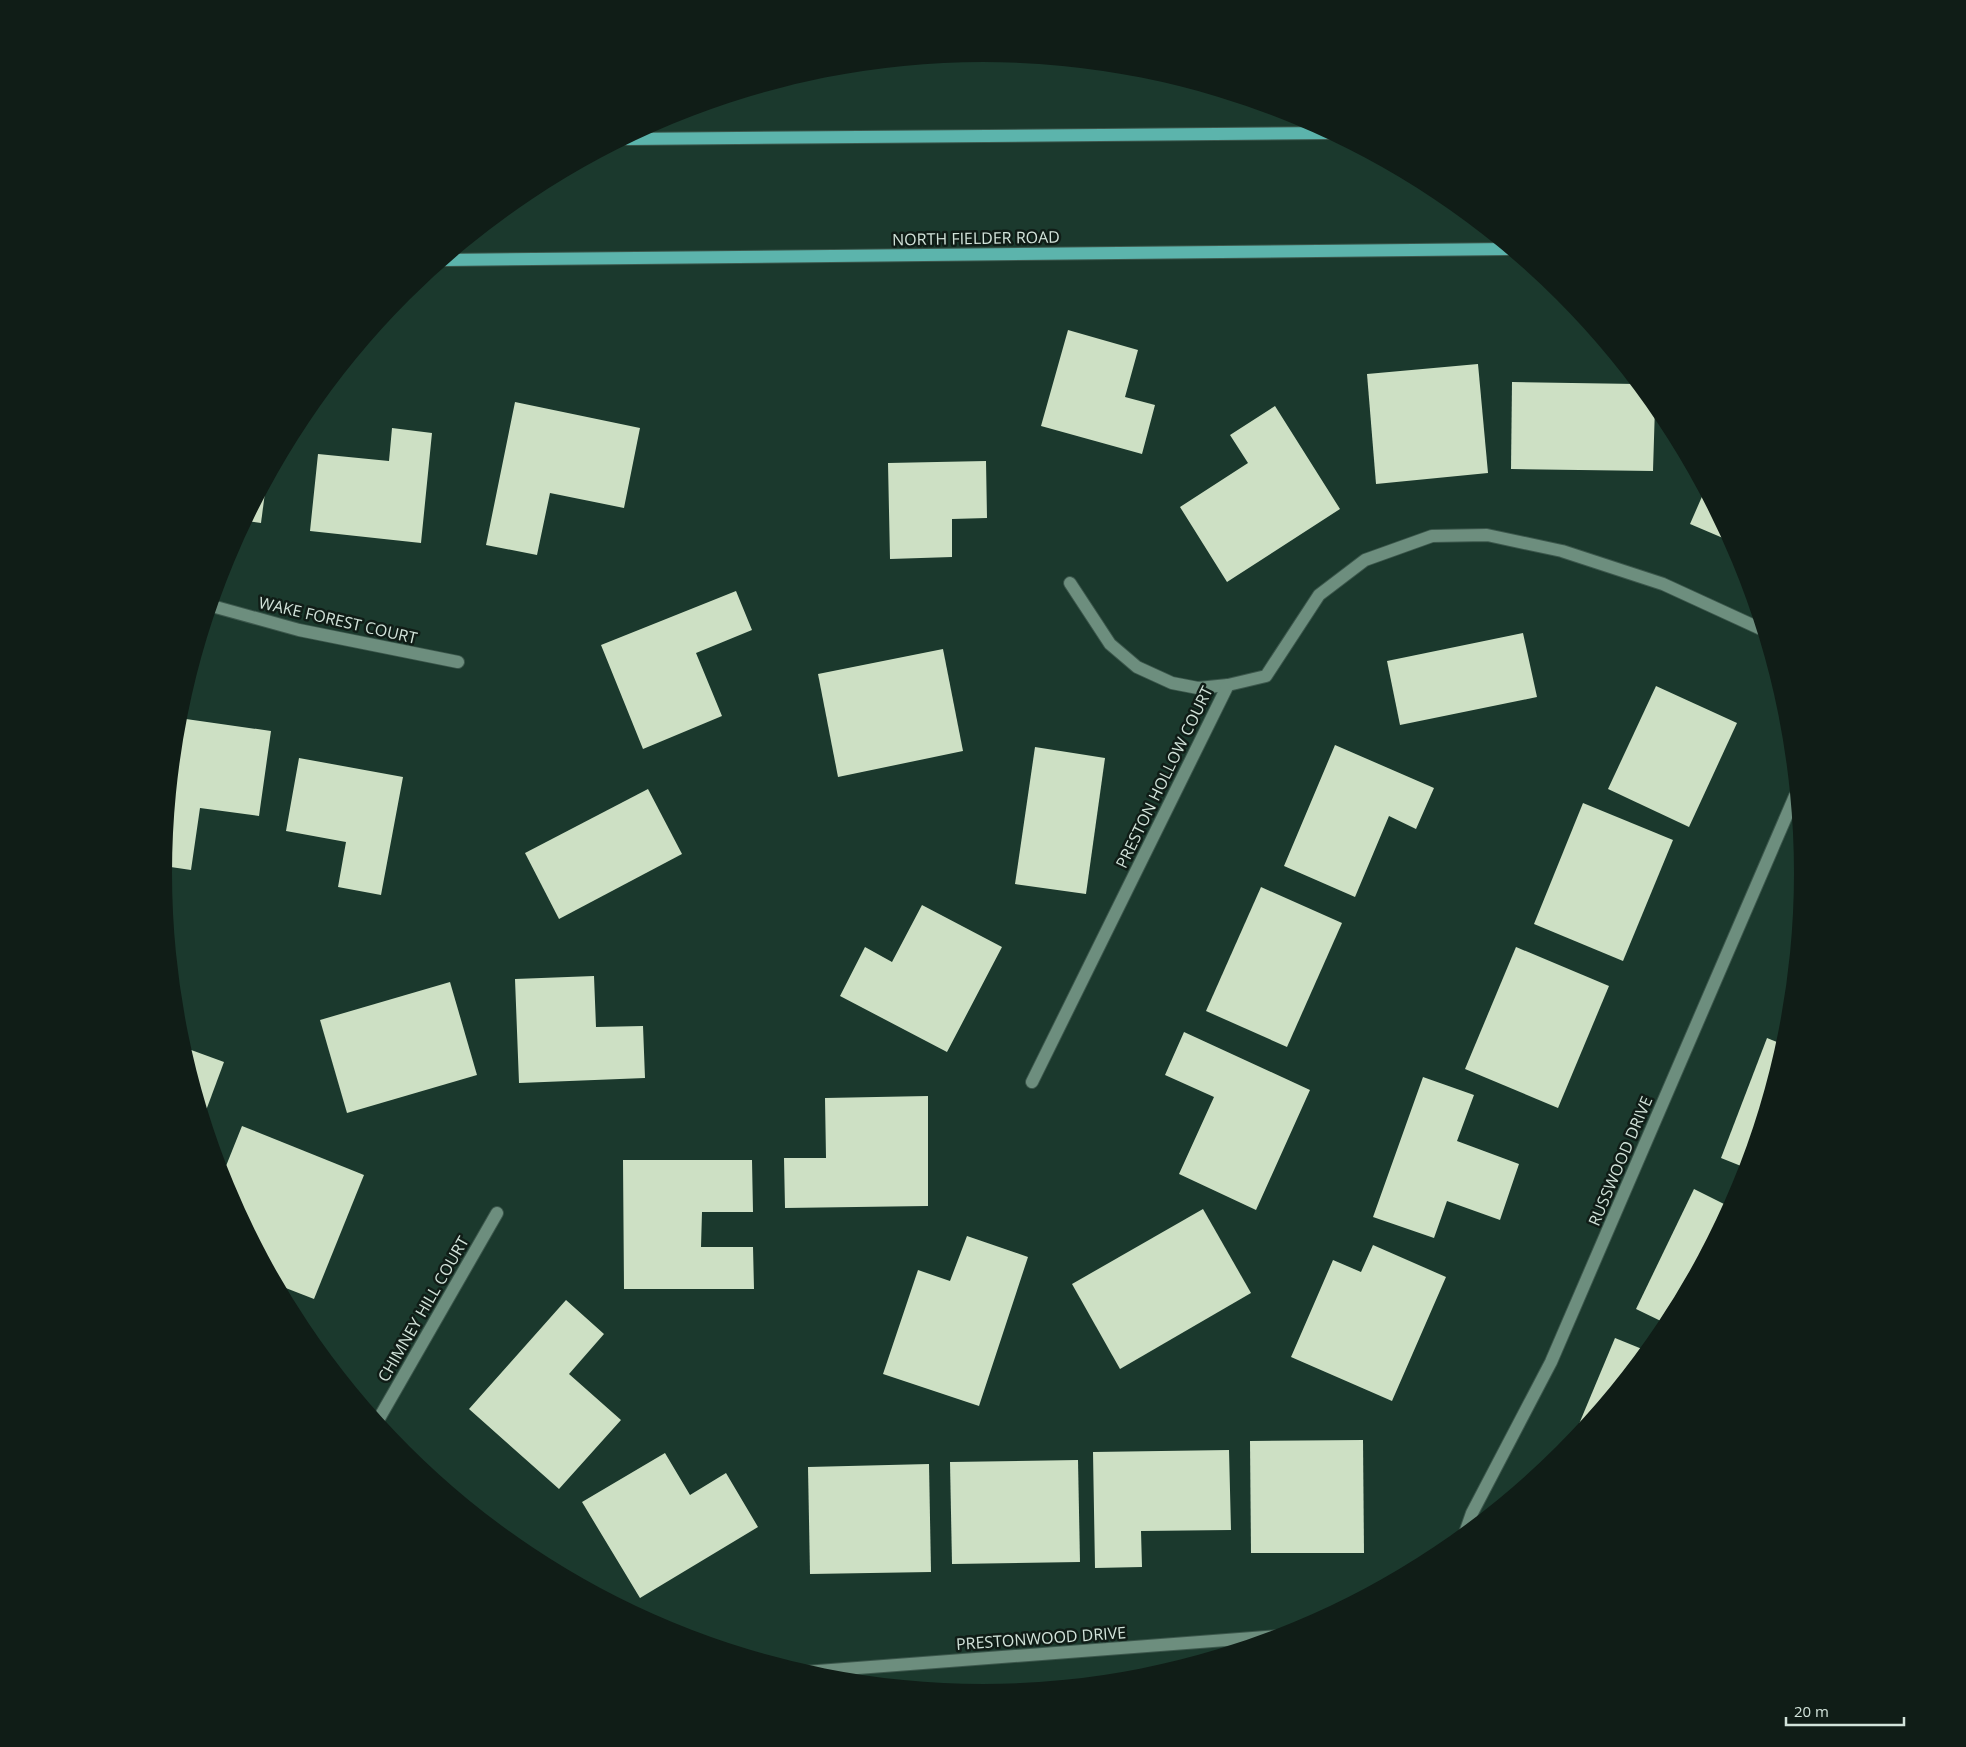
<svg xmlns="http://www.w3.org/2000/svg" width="1966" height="1747" font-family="'Open Sans',sans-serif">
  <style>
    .building { fill: #cde0c4 }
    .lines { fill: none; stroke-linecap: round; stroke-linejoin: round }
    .minor-casing { stroke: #3c574c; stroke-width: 14 }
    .major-casing { stroke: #3c574c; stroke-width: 14 }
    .minor { stroke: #6d8e7e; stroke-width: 12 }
    .major { stroke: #5cb4ac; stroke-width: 12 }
    .labels { text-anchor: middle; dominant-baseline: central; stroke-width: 5; stroke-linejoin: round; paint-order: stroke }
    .street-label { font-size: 16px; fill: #d2e3da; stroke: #101d17 }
  </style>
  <rect width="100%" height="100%" fill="#1b392d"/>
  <g class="building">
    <path d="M1068,330L1138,350L1125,397L1155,405L1142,454L1041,426Z"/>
    <path d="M1478,364L1488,473L1376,484L1367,374Z"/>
    <path d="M1512,382L1637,384L1655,406L1653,471L1511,469Z"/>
    <path d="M515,402L640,428L624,508L550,493L537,555L486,545Z"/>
    <path d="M1275,406L1340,509L1227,582L1180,507L1248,463L1230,435Z"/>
    <path d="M392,428L432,433L421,543L310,531L318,454L389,461Z"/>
    <path d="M986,461L987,518L952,519V557L890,559L888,463Z"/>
    <path d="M266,485L261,523L246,521L266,484Z"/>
    <path d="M1704,492L1730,541L1690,524Z"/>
    <path d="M736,591L752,630L696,653L722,716L643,749L601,645Z"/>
    <path d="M1523,633L1537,697L1400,725L1387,661Z"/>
    <path d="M943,649L963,751L838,777L818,674Z"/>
    <path d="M1656,686L1737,723L1689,827L1608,789Z"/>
    <path d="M179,718L271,731L259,816L200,808L191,870L164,866Z"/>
    <path d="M1335,745L1434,788L1416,829L1389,816L1355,897L1284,866Z"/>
    <path d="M1035,747L1105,758L1086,894L1015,884Z"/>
    <path d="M299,758L403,777L381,895L338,887L346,842L286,831Z"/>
    <path d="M648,789L682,854L559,919L525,853Z"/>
    <path d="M1583,803L1673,840L1623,961L1534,924Z"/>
    <path d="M1261,887L1342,923L1287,1047L1206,1011Z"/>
    <path d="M922,905L1002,947L947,1052L840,996L865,947L892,962Z"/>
    <path d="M1516,947L1609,986L1558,1108L1465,1069Z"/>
    <path d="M594,976L596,1027L643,1026L645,1078L519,1083L515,979Z"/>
    <path d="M450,982L477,1075L347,1113L320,1020Z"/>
    <path d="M1789,1005H1790L1788,1027L1781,1024Z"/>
    <path d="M1184,1032L1310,1090L1256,1210L1179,1174L1214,1097L1165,1075Z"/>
    <path d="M1767,1038L1784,1045L1746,1168L1721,1158Z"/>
    <path d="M183,1047L224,1062L204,1116Z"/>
    <path d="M1423,1077L1474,1095L1457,1141L1519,1164L1500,1220L1447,1201L1434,1238L1373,1217Z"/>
    <path d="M928,1096V1206L785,1208L784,1158H826L825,1098Z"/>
    <path d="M242,1126L364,1175L314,1299L278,1285L226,1187L222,1176Z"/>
    <path d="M623,1160H752L753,1212H702L701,1247H753L754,1289H624Z"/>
    <path d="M1694,1189L1730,1207L1667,1324L1636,1309Z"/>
    <path d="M1203,1209L1251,1293L1120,1369L1072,1284Z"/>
    <path d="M967,1236L1028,1257L979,1406L883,1374L918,1270L950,1281Z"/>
    <path d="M1373,1245L1446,1277L1392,1401L1291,1357L1333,1260L1361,1272Z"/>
    <path d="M566,1300L604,1334L569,1374L621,1420L559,1489L469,1409Z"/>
    <path d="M1615,1338L1647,1351L1576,1437L1574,1436Z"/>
    <path d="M1363,1440L1364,1553H1251L1250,1441Z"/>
    <path d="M1229,1450L1231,1530L1141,1531L1142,1567L1095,1568L1093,1452Z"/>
    <path d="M665,1453L690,1495L726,1473L758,1527L640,1598L582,1502Z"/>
    <path d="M1078,1460L1080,1562L952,1564L950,1462Z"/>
    <path d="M929,1464L931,1572L810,1574L808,1467Z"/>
  </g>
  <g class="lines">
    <defs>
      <g id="minor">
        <path d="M1070,583L1110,644L1137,667L1172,683L1198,688L1228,685"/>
        <path d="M212,606L299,630L458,662"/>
        <path d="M1032,1082L1228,685L1266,676L1319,595L1365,560L1432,536L1487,535L1562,551L1663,584L1761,629"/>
        <path d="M377,1422L497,1213"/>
        <path d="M1465,1533L1472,1513L1551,1362L1795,796"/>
        <path d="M805,1672L1279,1636"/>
      </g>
      <g id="major">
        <path d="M627,139L1329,133"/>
        <path d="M444,260L1508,249"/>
      </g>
    </defs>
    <use href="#minor" class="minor-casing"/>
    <use href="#major" class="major-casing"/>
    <use href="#minor" class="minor"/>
    <use href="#major" class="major"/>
  </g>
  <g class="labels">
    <g class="street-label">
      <text transform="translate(976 238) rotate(-1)">NORTH FIELDER ROAD</text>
      <text transform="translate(338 620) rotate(13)">WAKE FOREST COURT</text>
      <text transform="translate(1164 777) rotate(-64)">PRESTON HOLLOW COURT</text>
      <text transform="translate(1620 1161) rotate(-67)">RUSSWOOD DRIVE</text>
      <text transform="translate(423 1309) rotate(-60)">CHIMNEY HILL COURT</text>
      <text transform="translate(1041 1638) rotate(-4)">PRESTONWOOD DRIVE</text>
    </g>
  </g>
  <path d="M0 0H1966V1747H0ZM172 873a811 811 0 1 1 1622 0a811 811 0 1 1-1622 0Z" fill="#101d17" fill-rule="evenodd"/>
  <path d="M1786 1717v8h118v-8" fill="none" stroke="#d2e3da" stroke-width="2.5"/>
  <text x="1794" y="1717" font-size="15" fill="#d2e3da" stroke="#101d17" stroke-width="4" paint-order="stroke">20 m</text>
</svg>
